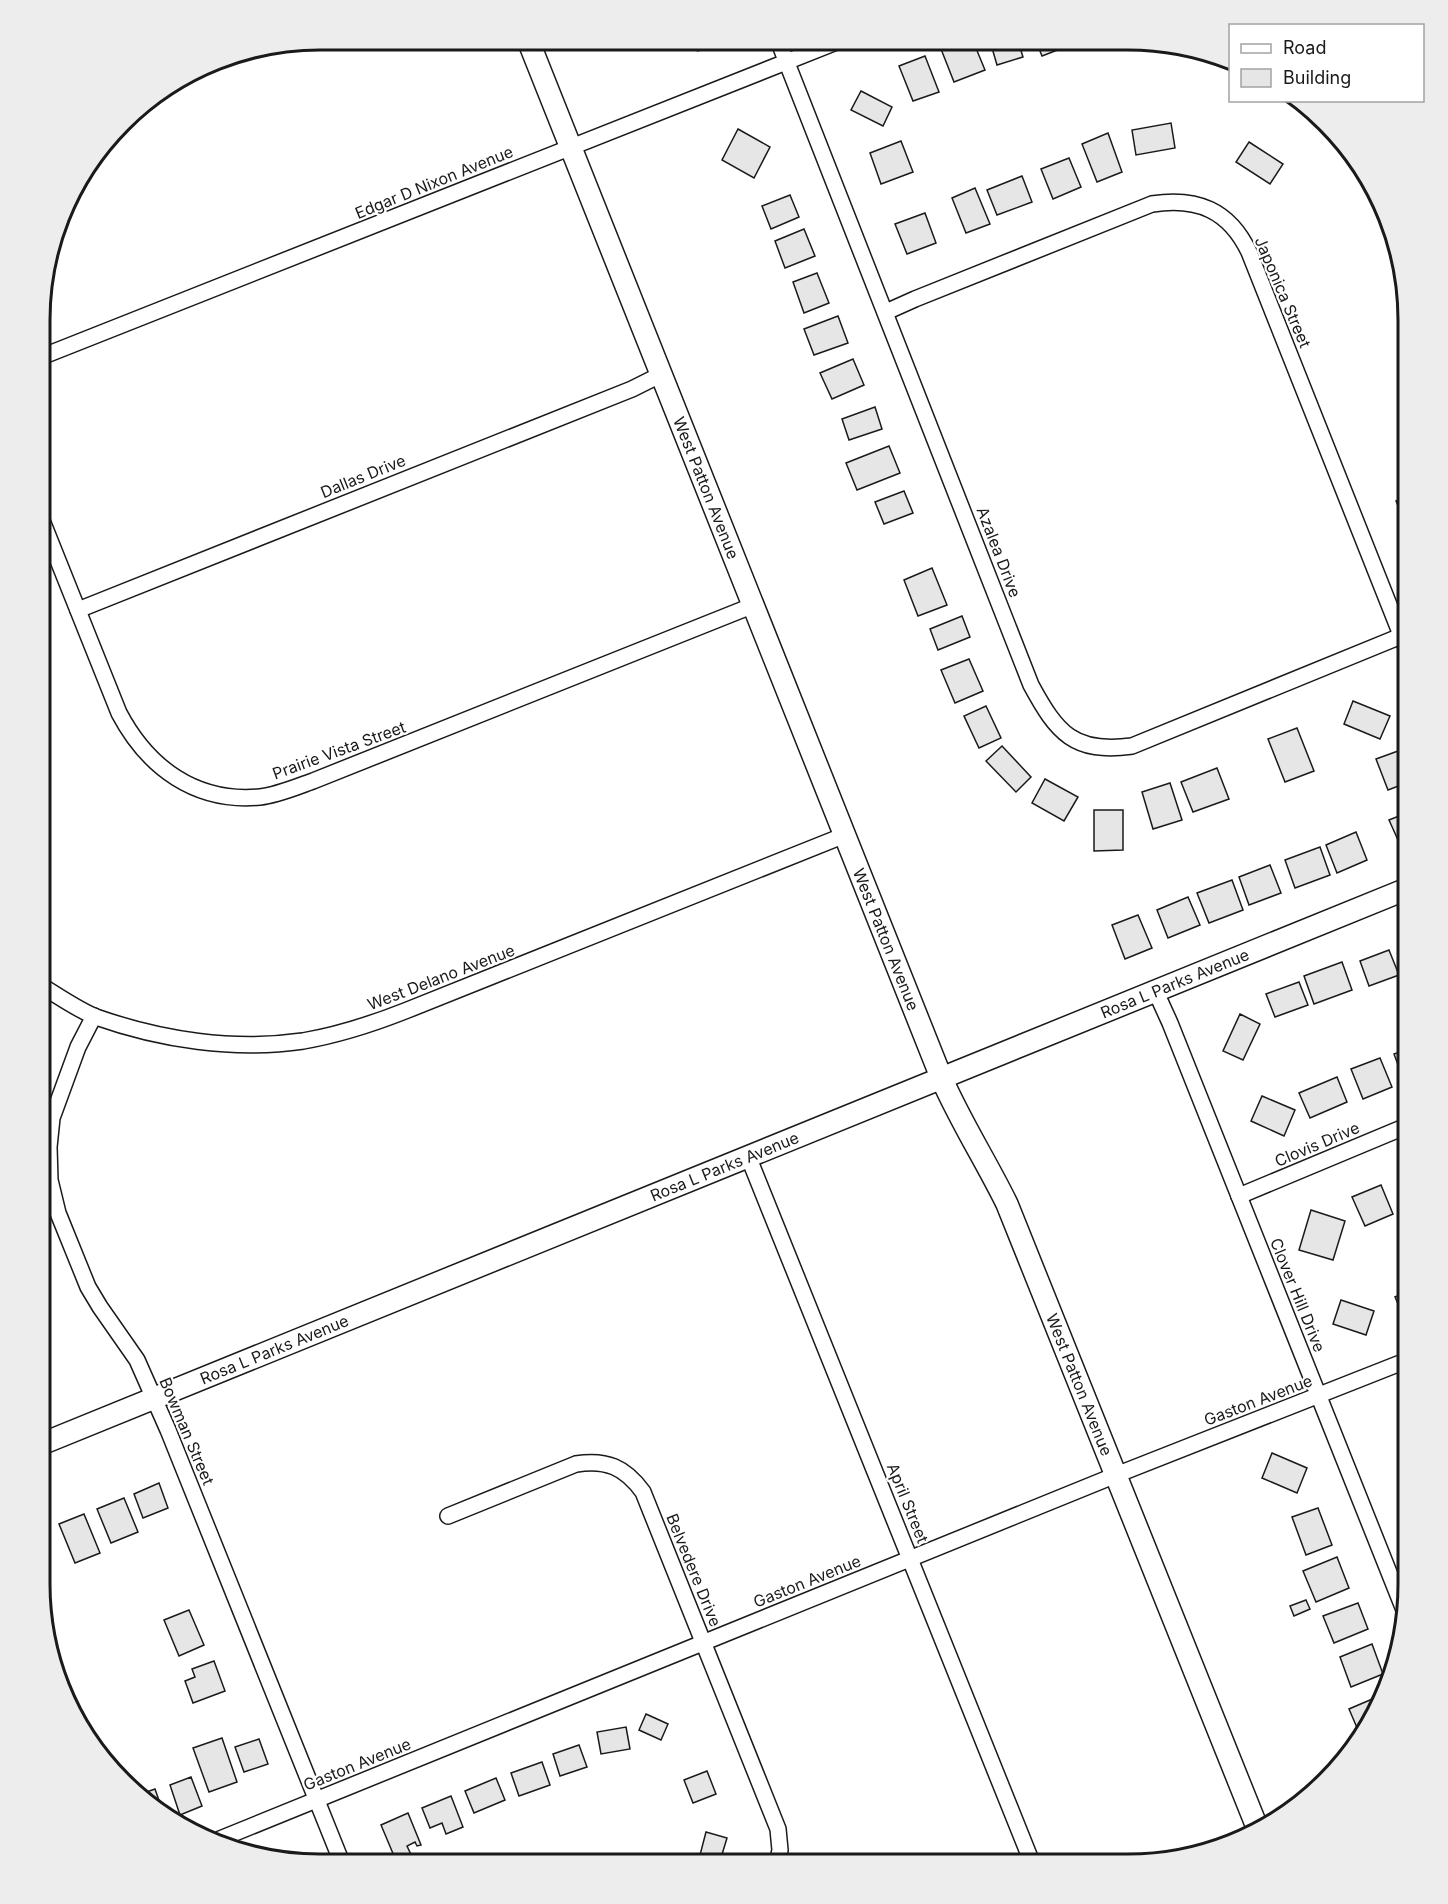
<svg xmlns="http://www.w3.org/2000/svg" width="1448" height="1904" font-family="Inter,sans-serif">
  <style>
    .building { fill: #e6e6e6; stroke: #1a1a1a; stroke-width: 1.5 }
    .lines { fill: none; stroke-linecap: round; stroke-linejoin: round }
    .street-casing { stroke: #1a1a1a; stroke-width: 18 }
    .secondary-casing { stroke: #1a1a1a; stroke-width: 24 }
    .street { stroke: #fff; stroke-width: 15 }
    .secondary { stroke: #fff; stroke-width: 21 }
    .labels { text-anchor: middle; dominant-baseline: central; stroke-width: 4.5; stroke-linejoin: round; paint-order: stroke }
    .street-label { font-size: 16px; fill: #1a1a1a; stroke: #fff }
    .rim { fill: none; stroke: #1a1a1a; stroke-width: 3 }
  </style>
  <rect width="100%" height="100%" fill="#fff"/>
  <g class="building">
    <path d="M677,40H704L698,51Z"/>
    <path d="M963,41H973L985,70L954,82L941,49Z"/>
    <path d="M990,41H1018L1023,57L997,65Z"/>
    <path d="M1036,41H1067L1068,46L1042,56Z"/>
    <path d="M925,56L939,92L913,101L899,66Z"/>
    <path d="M861,91L892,107L883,126L851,110Z"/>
    <path d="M1171,123L1175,148L1136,155L1132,130Z"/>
    <path d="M738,129L770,147L754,178L722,160Z"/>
    <path d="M1108,133L1122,172L1097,182L1082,144Z"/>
    <path d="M901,141L913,172L881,184L870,153Z"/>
    <path d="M1249,142L1283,164L1270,184L1236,162Z"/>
    <path d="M1069,158L1081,187L1053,199L1041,169Z"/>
    <path d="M1022,176L1032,202L997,215L987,190Z"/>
    <path d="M975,188L990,224L966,233L952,198Z"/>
    <path d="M790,195L799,217L771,229L762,206Z"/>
    <path d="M925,213L936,243L907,254L895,224Z"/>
    <path d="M804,229L815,256L785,268L775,241Z"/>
    <path d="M817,273L829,303L804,313L793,282Z"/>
    <path d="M838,316L848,343L814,355L804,329Z"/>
    <path d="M853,359L864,385L832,399L820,373Z"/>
    <path d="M875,407L882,429L849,440L842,419Z"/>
    <path d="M889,446L900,473L857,490L846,463Z"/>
    <path d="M904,491L913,513L884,524L875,502Z"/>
    <path d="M1409,496V530H1408L1396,501Z"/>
    <path d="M932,568L947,605L918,616L904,580Z"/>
    <path d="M962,616L970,637L938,650L930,629Z"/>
    <path d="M969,659L983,691L955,703L941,670Z"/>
    <path d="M1353,701L1390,716L1380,739L1344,724Z"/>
    <path d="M986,706L1001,738L979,748L964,716Z"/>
    <path d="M1297,728L1314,771L1285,782L1268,739Z"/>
    <path d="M1002,746L1031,777L1016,792L986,761Z"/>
    <path d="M1398,751L1409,782L1388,790L1376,759Z"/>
    <path d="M1217,768L1229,799L1193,812L1181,782Z"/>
    <path d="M1045,779L1078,797L1064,821L1032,803Z"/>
    <path d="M1170,783L1182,820L1153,829L1142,792Z"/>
    <path d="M1094,810H1123V850L1094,851Z"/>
    <path d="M1409,812V835L1398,840L1389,820Z"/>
    <path d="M1356,832L1367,860L1337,873L1326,845Z"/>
    <path d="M1320,847L1330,875L1295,888L1285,860Z"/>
    <path d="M1270,865L1281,893L1249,905L1239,877Z"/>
    <path d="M1232,880L1243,910L1209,923L1197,893Z"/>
    <path d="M1188,897L1200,925L1168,938L1157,910Z"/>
    <path d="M1138,915L1152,948L1125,959L1112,925Z"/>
    <path d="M1389,950L1399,975L1369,986L1360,961Z"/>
    <path d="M1342,962L1352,990L1314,1004L1304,976Z"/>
    <path d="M1299,982L1308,1005L1275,1017L1266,994Z"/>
    <path d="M1240,1014L1260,1024L1243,1060L1223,1051Z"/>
    <path d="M1409,1049V1076L1403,1078L1394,1054Z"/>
    <path d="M1380,1058L1392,1087L1363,1099L1351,1069Z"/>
    <path d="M1337,1077L1347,1102L1310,1118L1299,1093Z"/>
    <path d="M1262,1096L1295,1110L1284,1136L1251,1121Z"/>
    <path d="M1409,1176V1200L1400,1180Z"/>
    <path d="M1381,1185L1393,1214L1365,1226L1352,1197Z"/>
    <path d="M1311,1210L1345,1221L1333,1260L1299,1250Z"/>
    <path d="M1409,1291V1318L1405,1320L1395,1297Z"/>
    <path d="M1341,1300L1374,1311L1366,1335L1333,1324Z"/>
    <path d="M1272,1453L1307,1468L1297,1493L1262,1478Z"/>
    <path d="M159,1483L168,1508L143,1518L134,1494Z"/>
    <path d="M124,1498L138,1532L111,1543L97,1509Z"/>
    <path d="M1318,1508L1332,1545L1306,1555L1292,1517Z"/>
    <path d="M84,1514L100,1553L75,1563L59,1524Z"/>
    <path d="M1337,1557L1349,1588L1316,1602L1303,1571Z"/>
    <path d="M39,1566L47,1585L40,1588L39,1585Z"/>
    <path d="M1306,1600L1310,1609L1294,1616L1290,1606Z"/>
    <path d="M1358,1603L1368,1629L1334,1643L1323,1616Z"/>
    <path d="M189,1610L204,1645L179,1656L164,1620Z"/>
    <path d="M1372,1644L1383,1674L1351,1687L1340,1657Z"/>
    <path d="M214,1661L225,1691L193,1703L185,1681L195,1677L192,1669Z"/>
    <path d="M1384,1694L1364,1736L1361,1737L1349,1709Z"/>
    <path d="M646,1714L668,1724L661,1740L639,1730Z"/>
    <path d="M626,1727L630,1749L601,1754L597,1732Z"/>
    <path d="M222,1738L237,1782L209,1792L193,1748Z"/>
    <path d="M259,1739L268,1764L244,1772L235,1747Z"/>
    <path d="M579,1745L587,1767L560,1776L553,1754Z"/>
    <path d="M542,1762L550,1785L519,1796L511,1773Z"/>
    <path d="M707,1771L716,1794L693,1803L684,1780Z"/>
    <path d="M191,1777L202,1806L180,1815L170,1785Z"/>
    <path d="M496,1778L505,1800L474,1813L465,1791Z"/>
    <path d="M155,1789L163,1812L159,1814L138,1795Z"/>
    <path d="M451,1796L463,1827L446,1834L442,1823L430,1828L422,1808Z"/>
    <path d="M408,1813L421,1845L417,1846L415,1842L407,1846L415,1863H397L381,1825Z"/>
    <path d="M706,1832L727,1838L720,1861L700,1855Z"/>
    <path d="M677,1856L680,1864H659Z"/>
  </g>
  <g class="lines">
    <defs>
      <g id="street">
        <path d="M778,40L1031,685C1057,733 1074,754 1132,746L1401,636"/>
        <path d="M886,312L915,299L1152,204C1197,197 1229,210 1249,252L1409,655"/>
        <path d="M41,357L839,41"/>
        <path d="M41,518L119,713C148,768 196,803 260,797C278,795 296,787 313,781L754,605"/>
        <path d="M78,610L632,389L662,374"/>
        <path d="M40,985C57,995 78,1010 96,1017C161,1040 234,1051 303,1041C338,1035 372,1024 405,1011L845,835"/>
        <path d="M1155,990L1170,1023L1406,1615"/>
        <path d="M94,1016L78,1047L52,1118L49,1147L50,1180L58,1213L88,1287L100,1307L137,1360L168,1430L342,1863"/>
        <path d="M748,1156L1033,1865"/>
        <path d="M1239,1196L1409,1125"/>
        <path d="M448,1516L576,1464C606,1459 625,1467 643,1492L778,1829L780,1850L777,1864"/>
        <path d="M220,1839L1116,1475L1408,1360"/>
      </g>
      <g id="secondary">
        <path id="s1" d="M528,40L941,1077C960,1121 986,1161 1007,1204L1259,1832"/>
        <path id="s2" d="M39,1445L1409,888"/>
      </g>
    </defs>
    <use href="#street" class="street-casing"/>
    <use href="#secondary" class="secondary-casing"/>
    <use href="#street" class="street"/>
    <use href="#secondary" class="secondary"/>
  </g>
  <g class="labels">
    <g class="street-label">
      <text transform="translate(434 182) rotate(-22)">Edgar D Nixon Avenue</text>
      <text transform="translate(1283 292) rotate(67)">Japonica Street</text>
      <text transform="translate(363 476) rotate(-22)">Dallas Drive</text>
      <text stroke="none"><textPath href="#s1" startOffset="482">West Patton Avenue</textPath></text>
      <text transform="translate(999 552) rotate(69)">Azalea Drive</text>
      <text transform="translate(339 750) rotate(-20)">Prairie Vista Street</text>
      <text stroke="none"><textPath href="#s1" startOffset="968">West Patton Avenue</textPath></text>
      <text transform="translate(441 977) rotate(-21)">West Delano Avenue</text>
      <text stroke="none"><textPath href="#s2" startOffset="1226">Rosa L Parks Avenue</textPath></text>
      <text transform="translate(1317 1144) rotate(-23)">Clovis Drive</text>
      <text stroke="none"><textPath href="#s2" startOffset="740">Rosa L Parks Avenue</textPath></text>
      <text transform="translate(1298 1295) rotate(68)">Clover Hill Drive</text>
      <text stroke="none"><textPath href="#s2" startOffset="254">Rosa L Parks Avenue</textPath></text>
      <text stroke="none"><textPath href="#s1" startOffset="1454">West Patton Avenue</textPath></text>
      <text transform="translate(1258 1400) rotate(-21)">Gaston Avenue</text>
      <text transform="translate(187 1431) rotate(67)">Bowman Street</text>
      <text transform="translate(908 1503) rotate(68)">April Street</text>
      <text transform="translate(694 1570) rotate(68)">Belvedere Drive</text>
      <text transform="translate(807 1581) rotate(-22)">Gaston Avenue</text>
      <text transform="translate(357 1764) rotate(-22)">Gaston Avenue</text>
    </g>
  </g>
  <path d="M0 0H1448V1904H0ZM320 50H1128A270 270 0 0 1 1398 320V1584A270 270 0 0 1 1128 1854H320A270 270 0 0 1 50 1584V320A270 270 0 0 1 320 50Z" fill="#ededed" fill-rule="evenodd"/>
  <path class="rim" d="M320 50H1128A270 270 0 0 1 1398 320V1584A270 270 0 0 1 1128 1854H320A270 270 0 0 1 50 1584V320A270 270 0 0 1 320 50Z"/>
  <rect x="1229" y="24" width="195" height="78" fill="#ffffff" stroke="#a3a3a3" stroke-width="1.5"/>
  <rect x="1241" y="44" width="30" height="9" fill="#ffffff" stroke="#a3a3a3" stroke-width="1.5"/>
  <text x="1283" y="54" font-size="18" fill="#1a1a1a">Road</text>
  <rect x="1241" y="69" width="30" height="18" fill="#e6e6e6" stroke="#a3a3a3" stroke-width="1.5"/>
  <text x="1283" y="84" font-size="18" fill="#1a1a1a">Building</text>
</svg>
